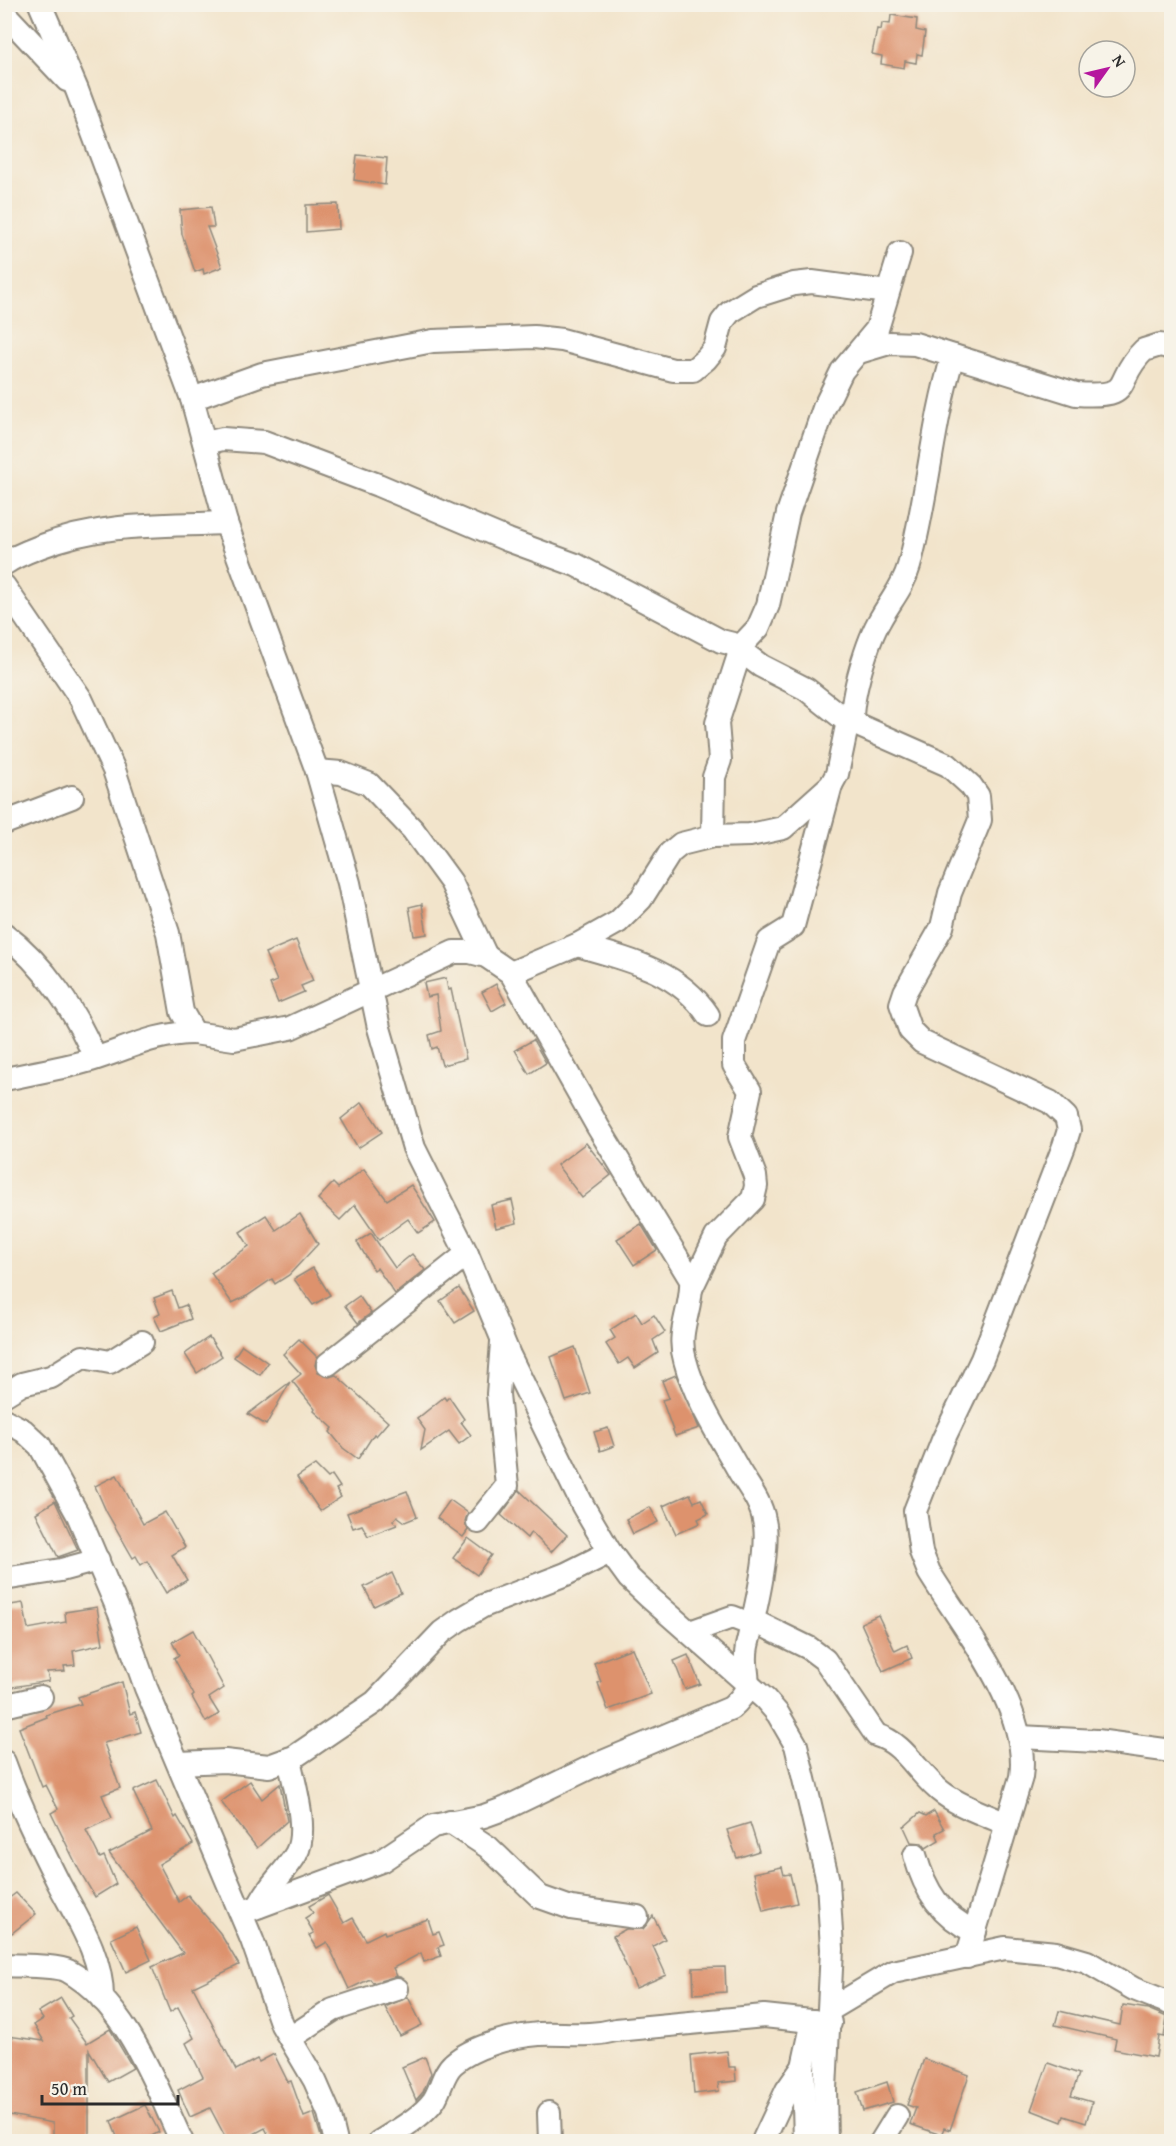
<svg xmlns="http://www.w3.org/2000/svg" width="1176" height="2146" font-family="'Gentium Book Plus',serif">
  <style>
    .building { fill: #dd926d }
    .lines { fill: none; stroke-linecap: round; stroke-linejoin: round }
    .street-casing { stroke: #8e887b; stroke-width: 26 }
    .street { stroke: #fff; stroke-width: 22 }
  </style>
  <rect width="100%" height="100%" fill="#f7f3e8"/>
  <filter id="ink" filterUnits="userSpaceOnUse"><feTurbulence type="fractalNoise" baseFrequency=".0167" numOctaves="2"/><feDisplacementMap in="SourceGraphic" scale="12" xChannelSelector="R" yChannelSelector="G"/><feConvolveMatrix kernelMatrix="1 2 1 2 8 2 1 2 1" color-interpolation-filters="sRGB"/></filter>
  <filter id="wash" filterUnits="userSpaceOnUse"><feTurbulence type="fractalNoise" baseFrequency=".008" numOctaves="4" result="noise"/><feDisplacementMap in="SourceGraphic" scale="24" xChannelSelector="R" yChannelSelector="G"/><feGaussianBlur stdDeviation="1.35" result="paint"/><feColorMatrix in="noise" values="0 0 0 0 0 0 0 0 0 0 0 0 0 0 0 0 0 1.4 0 .05"/><feComposite in="paint" operator="in"/></filter>
  <g filter="url(#wash)">
    <rect width="100%" height="100%" fill="#f2e4cb"/>
    <g id="blocks">
      <g class="building">
        <path d="M891,15L917,19L916,30L925,32L922,55L917,54L916,63L905,61L904,68L881,64L882,56L872,54L877,29L881,30L882,23L890,24Z"/>
        <path d="M357,155L387,158L385,185L354,180Z"/>
        <path d="M338,204L339,229L306,232V205Z"/>
        <path d="M211,207L214,227H207L222,267L204,274L203,269L195,272L182,234L180,210Z"/>
        <path d="M422,904L427,934L414,936L409,907Z"/>
        <path d="M296,940L313,981L301,986L304,992L278,1003L270,984L277,981L265,953Z"/>
        <path d="M446,978L448,990L451,989L466,1059L442,1065L437,1047L432,1049L429,1035L441,1031L436,995L427,997L424,983Z"/>
        <path d="M496,984L506,1003L492,1011L482,992Z"/>
        <path d="M533,1040L546,1063L529,1074L515,1050Z"/>
        <path d="M362,1102L382,1132L358,1148L341,1119Z"/>
        <path d="M586,1143L611,1175L582,1198L557,1165Z"/>
        <path d="M364,1169L387,1200L411,1185L435,1222L418,1233L408,1219L379,1240L355,1205L340,1220L318,1199L333,1183L338,1188Z"/>
        <path d="M512,1200L517,1223L496,1228L491,1205Z"/>
        <path d="M300,1214L318,1244L289,1275L275,1284L272,1279L247,1296L232,1303L211,1273L249,1246L240,1232L266,1215L276,1230Z"/>
        <path d="M641,1224L657,1250L634,1265L617,1239Z"/>
        <path d="M371,1233L395,1268L412,1254L425,1270L395,1294L377,1268L374,1270L357,1242Z"/>
        <path d="M313,1268L330,1295L313,1305L294,1279Z"/>
        <path d="M459,1288L474,1311L455,1323L440,1301Z"/>
        <path d="M172,1291L178,1308L186,1305L191,1319L161,1331L154,1317L160,1314L154,1298Z"/>
        <path d="M359,1296L371,1313L358,1323L345,1306Z"/>
        <path d="M636,1313L642,1323L654,1315L665,1332L653,1340L658,1353L635,1368L628,1358L619,1364L606,1344L615,1338L610,1330Z"/>
        <path d="M209,1337L222,1356L197,1373L185,1354Z"/>
        <path d="M299,1339L317,1357L315,1365L318,1373L329,1377L336,1375L388,1422L376,1436L374,1434L358,1459L343,1448L330,1432L333,1428L314,1411L315,1409L292,1381L301,1374L283,1354Z"/>
        <path d="M242,1345L268,1363L260,1375L234,1357Z"/>
        <path d="M575,1347L590,1393L566,1401L551,1357Z"/>
        <path d="M676,1375L699,1428L675,1436L662,1400L669,1398L662,1381Z"/>
        <path d="M290,1382L266,1425L248,1414Z"/>
        <path d="M444,1397L446,1400L449,1397L464,1419L461,1422L471,1435L459,1444L449,1431L421,1450L425,1430L417,1419Z"/>
        <path d="M608,1428L614,1446L600,1451L594,1432Z"/>
        <path d="M315,1465L328,1478L332,1475L340,1487L336,1489L341,1497L320,1511L297,1477Z"/>
        <path d="M117,1475L143,1524L165,1512L185,1547L172,1555L187,1580L166,1593L147,1561L141,1565L136,1556L133,1558L106,1511L95,1486Z"/>
        <path d="M519,1490L567,1535L551,1552L531,1532L527,1538L501,1515Z"/>
        <path d="M407,1491L417,1517L405,1522L397,1516L393,1521L397,1525L368,1536L362,1525L353,1528L347,1513Z"/>
        <path d="M690,1494L694,1502L701,1499L708,1514L698,1519L700,1523L676,1534L663,1506Z"/>
        <path d="M450,1500L468,1513L465,1521L468,1530L463,1537L437,1518Z"/>
        <path d="M55,1501L78,1550L58,1557L36,1513Z"/>
        <path d="M650,1507L658,1522L633,1534L626,1519Z"/>
        <path d="M468,1538L491,1555L477,1575L453,1558Z"/>
        <path d="M392,1573L401,1593L374,1606L364,1587Z"/>
        <path d="M23,1603L28,1629L66,1622L65,1612L97,1607L103,1644L73,1651L75,1665L64,1666L65,1671L47,1672L49,1681L7,1688L4,1673V1606Z"/>
        <path d="M878,1615L895,1651L907,1645L912,1658L883,1671L861,1623Z"/>
        <path d="M193,1630L224,1688L209,1698L219,1714L206,1722L192,1697L194,1695L174,1658L179,1655L172,1642Z"/>
        <path d="M632,1648L651,1694L608,1710L598,1683L601,1682L594,1663Z"/>
        <path d="M688,1655L700,1684L685,1689L674,1661Z"/>
        <path d="M122,1682L130,1714L135,1712L141,1732L104,1743L120,1788L102,1795L112,1818L86,1830L100,1858L104,1856L116,1884L95,1897L79,1870L51,1813L58,1809L46,1785L42,1787L19,1728L47,1717L46,1715L81,1704L78,1697Z"/>
        <path d="M157,1780L175,1818L177,1816L193,1844L159,1864L179,1902L188,1895L220,1933L239,1965L193,1987L236,2070L257,2059L259,2062L274,2054L288,2082L291,2081L304,2117L314,2113L322,2140L319,2142H272L265,2128L239,2142H228L210,2108L190,2117L178,2090L203,2077L186,2043L194,2038L178,2007L170,2012L152,1967L183,1953L109,1853L152,1831L133,1791Z"/>
        <path d="M250,1781L262,1799L280,1784L287,1821L257,1848L221,1802Z"/>
        <path d="M934,1811L944,1829L936,1833L939,1840L926,1848L922,1843L911,1842L904,1827L920,1813L926,1816Z"/>
        <path d="M750,1823L759,1851L737,1858L727,1830Z"/>
        <path d="M782,1867L784,1875L790,1874L797,1903L763,1911L754,1873Z"/>
        <path d="M16,1893L36,1914L12,1933L4,1925V1902Z"/>
        <path d="M328,1895L344,1923L353,1918L366,1940L384,1931L385,1934L428,1919L433,1934L439,1932L444,1945L438,1947L441,1956L424,1962L421,1953L393,1968L397,1976L373,1983L370,1979L349,1989L327,1942L317,1948L309,1935L314,1933L305,1918L313,1913L309,1906Z"/>
        <path d="M653,1916L665,1939L653,1946L666,1975L636,1988L613,1936L626,1929H643Z"/>
        <path d="M136,1927L151,1960L126,1972L111,1939Z"/>
        <path d="M725,1967L726,1992L694,1994L693,1968Z"/>
        <path d="M408,1997L422,2025L400,2036L385,2007Z"/>
        <path d="M61,1998L72,2016L69,2018L87,2043L110,2029L133,2068L108,2082L89,2050V2140L53,2139V2123L4,2114V2068L8,2036L44,2041L34,2025L43,2019L38,2012Z"/>
        <path d="M1123,2005L1148,2009L1167,2017L1164,2037L1159,2036L1156,2057L1114,2049L1116,2039L1055,2025L1059,2011L1120,2025Z"/>
        <path d="M727,2051L729,2067H735L736,2081L718,2083L719,2091L694,2094L691,2055Z"/>
        <path d="M425,2057L431,2073L423,2092L416,2100L402,2067Z"/>
        <path d="M924,2059L969,2075L950,2130L944,2128L941,2135L910,2124L916,2108L907,2105Z"/>
        <path d="M1048,2063L1079,2074L1071,2096L1092,2102L1086,2123L1064,2116L1062,2122L1031,2110Z"/>
        <path d="M887,2082L893,2102L863,2111L857,2092Z"/>
        <path d="M145,2105L159,2132L141,2142H119L111,2121Z"/>
      </g>
    </g>
  </g>
  <g filter="url(#ink)">
    <use href="#blocks" fill-opacity="0" stroke="#8e887b" stroke-width="1.5"/>
    <g class="lines">
      <defs>
        <g id="street">
          <path d="M40,4L77,90L192,399L226,523L317,771L349,883L379,1028L414,1148L467,1254L509,1355L583,1506L610,1552L629,1578L649,1597L765,1699L778,1714L796,1745L828,1881L832,1949L825,2089L826,2142"/>
          <path d="M4,13L67,80"/>
          <path d="M859,352L889,343L915,344L1076,394C1138,398 1111,382 1144,350L1160,345L1172,348"/>
          <path d="M192,399L262,374L433,341L534,337L562,340L673,370H693L706,359L715,348L722,322L730,312L756,296L794,284L812,282L887,292"/>
          <path d="M205,443L223,439L264,442L378,485L508,540L576,565L721,641L741,646L758,628L768,605L788,513L824,408L842,371L877,329L900,253"/>
          <path d="M4,564C15,556 29,551 42,546C105,522 161,526 226,523"/>
          <path d="M4,586L81,699L114,770L168,933L182,1012L194,1033L234,1039L290,1028L454,952H470L486,956L511,973L598,1127L691,1280C693,1308 676,1331 685,1360C695,1399 720,1437 739,1471C748,1486 761,1502 764,1520C771,1548 754,1616 747,1646C741,1677 760,1682 731,1708L591,1767L506,1808L484,1816L433,1826L381,1861L241,1913"/>
          <path d="M733,645L761,666L806,689L844,719L948,765L971,786L978,796L980,820L950,893L942,927L905,992L901,1004L910,1030L922,1042L1050,1102L1066,1117L1069,1130L1064,1146L982,1359L943,1440L915,1511L921,1552L929,1572C963,1628 1031,1709 1021,1777L967,1957"/>
          <path d="M852,723C851,696 867,641 881,618C891,600 903,587 909,566C928,497 932,424 953,356"/>
          <path d="M317,771L341,773L369,784L413,830L451,882L486,956"/>
          <path d="M4,823L72,797"/>
          <path d="M713,836L714,777L720,760L717,723L740,652"/>
          <path d="M4,934C44,964 76,1012 95,1058"/>
          <path d="M577,945C626,959 678,970 708,1015"/>
          <path d="M511,973L577,945L618,922L641,899L670,853L681,844L713,836L750,835L783,828L831,785L837,774L848,721"/>
          <path d="M4,1079C33,1073 63,1068 91,1060C127,1049 156,1033 194,1033"/>
          <path d="M691,1289L716,1237L753,1199L756,1186L755,1176L740,1137L750,1091L734,1065V1041L769,941L793,926L831,785"/>
          <path d="M328,1364L467,1254"/>
          <path d="M4,1395L22,1384L51,1377L83,1357L110,1362L142,1342"/>
          <path d="M4,1420L24,1431L40,1446L78,1515L120,1614L146,1688L252,1940L282,2025L315,2081L329,2113L336,2142"/>
          <path d="M478,1522L507,1486L498,1394L502,1342"/>
          <path d="M4,1579L61,1570L98,1560"/>
          <path d="M754,1621L809,1648L825,1660L876,1735C907,1744 917,1775 944,1794C962,1807 986,1815 1007,1824"/>
          <path d="M690,1632L732,1617L753,1625"/>
          <path d="M4,1706L41,1697"/>
          <path d="M1020,1737L1097,1741L1172,1751"/>
          <path d="M4,1762C19,1804 39,1844 59,1884C78,1920 103,1958 102,1999"/>
          <path d="M179,1763L225,1761L269,1766L294,1757L375,1702L442,1632L459,1620L483,1606L566,1574L610,1552"/>
          <path d="M450,1822L488,1847L540,1897L571,1908L637,1917"/>
          <path d="M915,1855C925,1891 941,1916 975,1932"/>
          <path d="M259,1906C268,1885 285,1873 296,1854C309,1831 294,1784 289,1759"/>
          <path d="M4,1965C19,1966 57,1965 68,1971C127,2004 155,2084 182,2142"/>
          <path d="M831,2009L893,1972L1005,1948L1056,1953L1087,1962L1134,1989L1172,2004"/>
          <path d="M290,2038L333,2010L397,1989"/>
          <path d="M549,2113L550,2142"/>
          <path d="M764,2139L787,2090L803,2067"/>
          <path d="M379,2142C397,2131 422,2117 434,2100C441,2089 443,2073 453,2064C473,2046 513,2036 539,2034C566,2033 589,2037 616,2030L764,2016L830,2023"/>
          <path d="M805,2142L803,2067L813,2021"/>
          <path d="M881,2142L897,2116"/>
        </g>
      </defs>
      <use href="#street" class="street-casing"/>
      <use href="#street" class="street"/>
    </g>
  </g>
  <rect width="1176" height="2146" fill="none" stroke="#f7f3e8" stroke-width="24"/>
  <g transform="translate(1107 69) rotate(56)"><circle r="28" fill="#f7f3e8" stroke="#a5a39c" stroke-width="1.5"/>
  <path d="M0-4.5L10 22L0 15L-10 22Z" fill="#b5179e"/>
  <text y="-9" font-size="16" font-weight="bold" text-anchor="middle" fill="#2b2b2b">N</text>
  </g>
  <path d="M42 2095v9h136v-9" fill="none" stroke="#2b2b2b" stroke-width="3"/>
  <text x="51" y="2095" font-size="18" fill="#2b2b2b" stroke="#f7f3e8" stroke-width="4.5" paint-order="stroke">50 m</text>
</svg>
